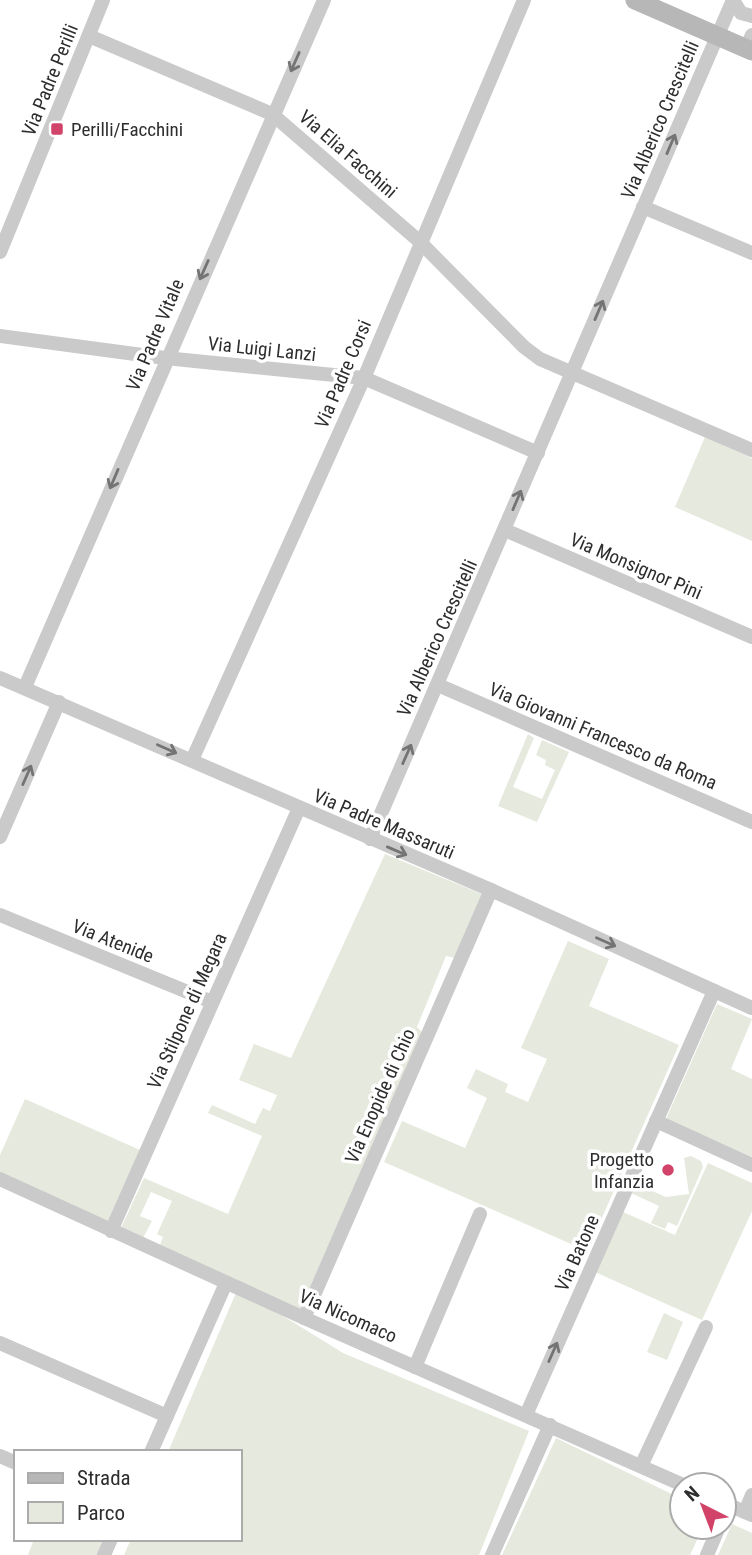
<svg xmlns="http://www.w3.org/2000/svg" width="752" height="1555" font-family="'Roboto Condensed',sans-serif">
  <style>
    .green { fill: #e6e9dd }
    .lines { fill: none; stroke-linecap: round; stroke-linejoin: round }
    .street { stroke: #cacaca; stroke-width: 14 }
    .secondary { stroke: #b7b7b7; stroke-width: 19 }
    .oneway { stroke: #747474 }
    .poi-dot { fill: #d14368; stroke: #fff; stroke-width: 2.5 }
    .labels { text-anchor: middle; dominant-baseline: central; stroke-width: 7; stroke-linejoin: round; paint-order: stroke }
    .street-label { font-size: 19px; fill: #2d2d2d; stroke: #fff }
    .poi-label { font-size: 19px; fill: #2d2d2d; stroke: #fff; text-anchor: start }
  </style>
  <rect width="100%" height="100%" fill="#fff"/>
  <g class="green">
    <path d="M705,437L752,458V541L675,507Z"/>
    <path d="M528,734L534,738L513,787L542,799L555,770L545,765L546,760L536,755L542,740L569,752L537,822L498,806Z"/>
    <path d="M385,854L484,895L455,958L446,956L417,1027L423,1033L300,1309L160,1245L163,1237L157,1234L172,1201L151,1192L140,1216L152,1221L143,1238L121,1228L144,1178L228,1214L262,1136L208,1113L212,1105L255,1124L263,1108L270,1111L277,1095L239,1080L254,1044L291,1058Z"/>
    <path d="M568,941L609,959L589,1006L679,1045L587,1251L384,1162L402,1121L465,1148L487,1098L467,1088L476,1069L508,1084L505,1092L528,1102L547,1059L521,1048Z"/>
    <path d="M717,1004L752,1019L731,1069L752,1079V1157L666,1119Z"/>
    <path d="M25,1099L140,1150L108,1221L0,1173V1155Z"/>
    <path d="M691,1156L701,1161L703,1167L677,1226L668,1222L665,1229L651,1223L659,1206L631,1193L638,1178L647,1182L645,1188L666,1197L689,1194L684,1158Z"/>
    <path d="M708,1163L752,1183V1211L702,1320L595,1272L623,1212L675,1235Z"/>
    <path d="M238,1288L343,1353L529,1431L479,1555H124L131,1539H240V1452H168Z"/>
    <path d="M664,1313L683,1322L667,1360L647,1352Z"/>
    <path d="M556,1438L682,1499V1527H703L690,1555H502Z"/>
    <path d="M732,1524L752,1533V1555H718Z"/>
    <path d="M34,1539H103L97,1555H28Z"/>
  </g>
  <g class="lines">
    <g class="street">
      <path d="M733,0L741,13L752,16"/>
      <path d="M89,36L272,114L419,241L524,347L540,359L752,450"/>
      <path d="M746,48L752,35"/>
      <path d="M643,207L752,253"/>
      <path d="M0,252L103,0"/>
      <path d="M0,336L165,358L364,378L538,453"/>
      <path d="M505,530L752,637"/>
      <path d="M0,678L491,890L752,1008"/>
      <path d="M438,685L752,822"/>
      <path d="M25,687L324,0"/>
      <path d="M192,760L364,378L524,0"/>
      <path d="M0,837L59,702"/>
      <path d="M370,839L733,0"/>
      <path d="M0,915L212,1002"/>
      <path d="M656,1121L752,1165"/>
      <path d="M0,1179L304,1318L683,1485"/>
      <path d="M111,1231L299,808"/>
      <path d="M304,1318L491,890"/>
      <path d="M0,1343L167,1416"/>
      <path d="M415,1367L480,1214"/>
      <path d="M526,1415L714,991"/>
      <path d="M151,1452L226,1283"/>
      <path d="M0,1456L16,1463"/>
      <path d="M641,1466L706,1327"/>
      <path d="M724,1503L752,1515"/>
      <path d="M745,1512L752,1495"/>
      <path d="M104,1555L111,1539"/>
      <path d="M492,1555L550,1425"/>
      <path d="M707,1555L719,1527"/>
    </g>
    <path class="secondary" d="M635,0L752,51"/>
  </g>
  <defs><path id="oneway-shaft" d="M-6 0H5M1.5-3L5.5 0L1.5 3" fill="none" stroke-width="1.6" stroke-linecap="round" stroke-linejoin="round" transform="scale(1.75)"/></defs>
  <g class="oneway">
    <use href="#oneway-shaft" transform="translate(295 62) rotate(114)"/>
    <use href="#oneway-shaft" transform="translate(671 144) rotate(-67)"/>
    <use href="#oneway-shaft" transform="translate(204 270) rotate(114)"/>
    <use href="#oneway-shaft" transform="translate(599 310) rotate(-67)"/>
    <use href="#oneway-shaft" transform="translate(114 479) rotate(113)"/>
    <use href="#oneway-shaft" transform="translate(517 500) rotate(-67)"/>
    <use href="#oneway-shaft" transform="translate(167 749) rotate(24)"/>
    <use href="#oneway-shaft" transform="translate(407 754) rotate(-66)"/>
    <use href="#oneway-shaft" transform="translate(27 775) rotate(-66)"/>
    <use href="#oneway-shaft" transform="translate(397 851) rotate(23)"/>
    <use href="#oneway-shaft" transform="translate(606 942) rotate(24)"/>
    <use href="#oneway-shaft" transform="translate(553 1352) rotate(-66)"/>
  </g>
  <g class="poi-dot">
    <rect x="50" y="122" width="14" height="14" rx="3.5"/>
    <circle cx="668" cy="1170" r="7"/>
  </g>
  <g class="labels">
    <g class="street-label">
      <text transform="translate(50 80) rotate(-68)">Via Padre Perilli</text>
      <text transform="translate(660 120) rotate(-67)">Via Alberico Crescitelli</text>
      <text transform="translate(348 154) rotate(41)">Via Elia Facchini</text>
      <text transform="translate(155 335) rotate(-67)">Via Padre Vitale</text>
      <text transform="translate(262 349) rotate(6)">Via Luigi Lanzi</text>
      <text transform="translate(343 374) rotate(-67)">Via Padre Corsi</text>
      <text transform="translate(636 566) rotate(23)">Via Monsignor Pini</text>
      <text transform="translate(437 638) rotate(-66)">Via Alberico Crescitelli</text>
      <text transform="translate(603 736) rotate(23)">Via Giovanni Francesco da Roma</text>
      <text transform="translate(384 824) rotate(23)">Via Padre Massaruti</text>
      <text transform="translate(113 941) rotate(22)">Via Atenide</text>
      <text transform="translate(187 1011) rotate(-66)">Via Stilpone di Megara</text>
      <text transform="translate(380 1096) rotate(-66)">Via Enopide di Chio</text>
      <text transform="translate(577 1253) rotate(-66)">Via Batone</text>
      <text transform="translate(348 1316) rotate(24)">Via Nicomaco</text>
    </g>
    <g class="poi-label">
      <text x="71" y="129">Perilli/Facchini</text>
      <text x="654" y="1159" text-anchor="end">Progetto<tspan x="654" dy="22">Infanzia</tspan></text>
    </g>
  </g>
  <rect x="14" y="1450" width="228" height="91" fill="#ffffff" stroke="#ababab" stroke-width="2"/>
  <rect x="28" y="1473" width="35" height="10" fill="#b7b7b7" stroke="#ababab" stroke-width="2"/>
  <text x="77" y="1485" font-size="21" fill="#2d2d2d">Strada</text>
  <rect x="28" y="1502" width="35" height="21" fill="#e6e9dd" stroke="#ababab" stroke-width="2"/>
  <text x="77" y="1520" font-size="21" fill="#2d2d2d">Parco</text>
  <g transform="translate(703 1506) rotate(318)"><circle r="33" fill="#ffffff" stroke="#ababab" stroke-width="2"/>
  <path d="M0-5L12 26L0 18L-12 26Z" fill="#d14368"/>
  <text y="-10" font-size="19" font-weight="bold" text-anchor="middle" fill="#2d2d2d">N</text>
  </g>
</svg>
